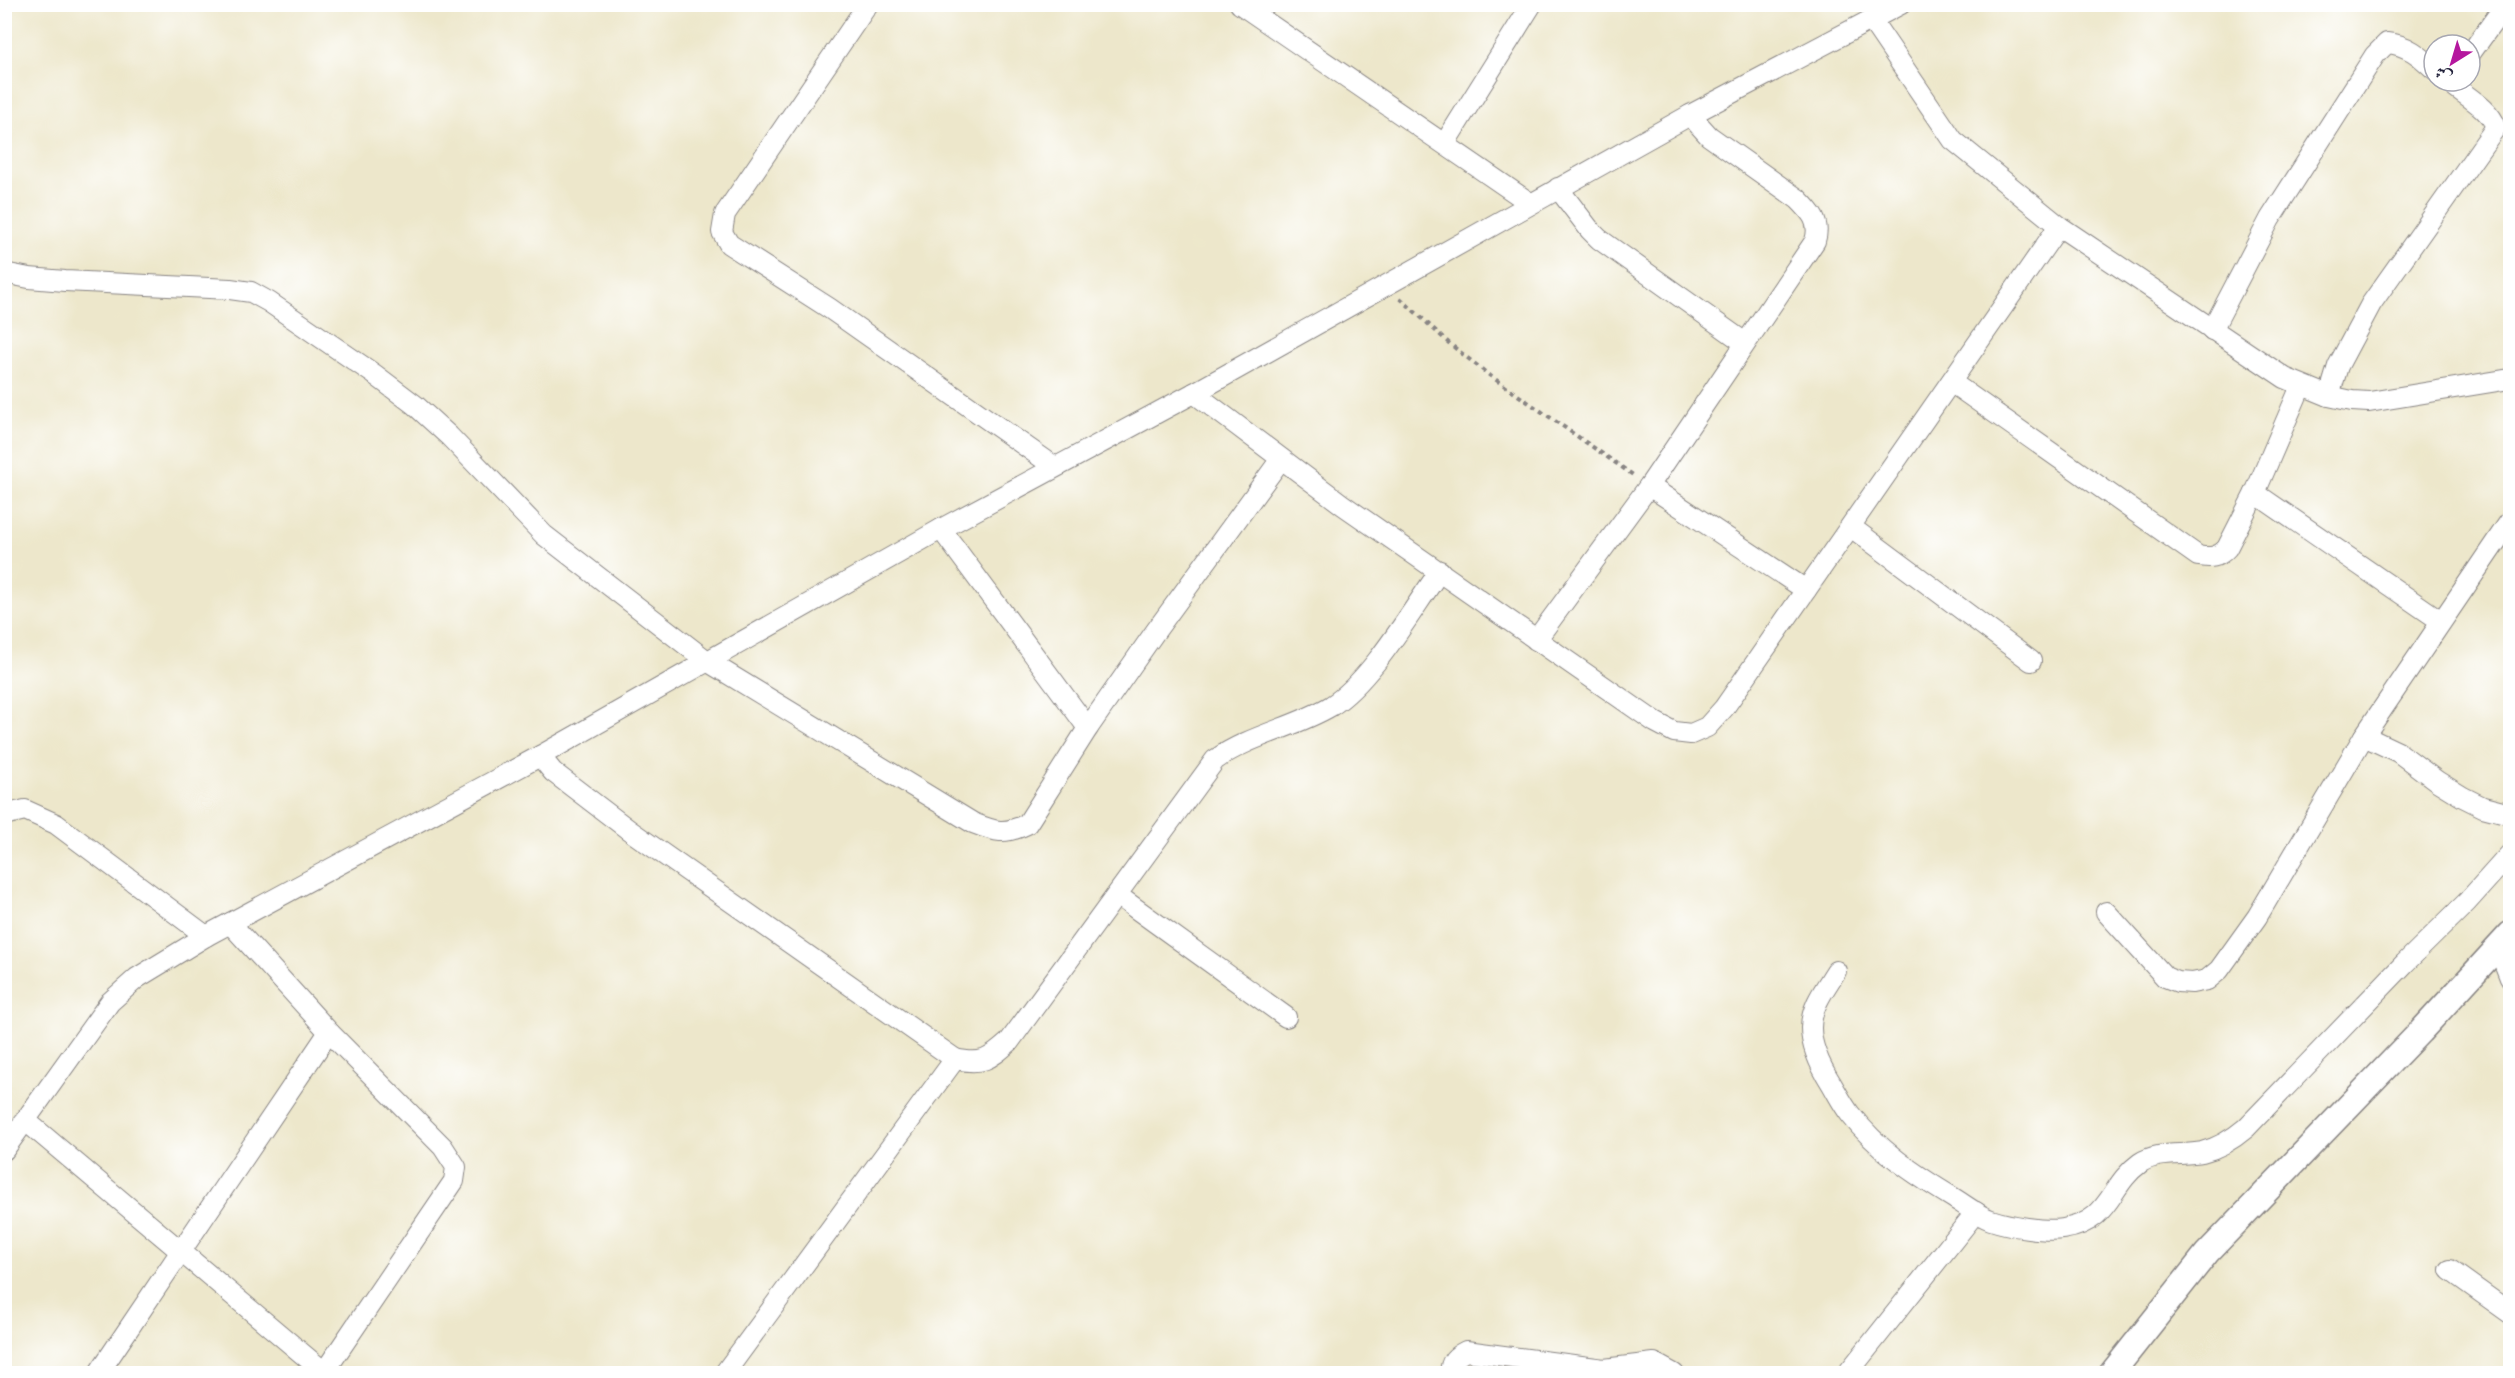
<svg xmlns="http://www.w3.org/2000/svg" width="2515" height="1378" font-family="'Libre Bodoni',Amiri,serif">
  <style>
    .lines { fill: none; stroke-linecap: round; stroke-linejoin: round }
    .minor-casing { stroke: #888483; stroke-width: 22 }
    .tertiary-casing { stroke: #888483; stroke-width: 27 }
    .path { stroke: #888483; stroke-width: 4; stroke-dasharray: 4.5 4.5; stroke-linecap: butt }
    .minor { stroke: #fff; stroke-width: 20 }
    .tertiary { stroke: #fff; stroke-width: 24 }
  </style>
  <rect width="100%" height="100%" fill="#fff"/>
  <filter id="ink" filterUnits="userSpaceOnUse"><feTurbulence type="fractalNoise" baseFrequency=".0167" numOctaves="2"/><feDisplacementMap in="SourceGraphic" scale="12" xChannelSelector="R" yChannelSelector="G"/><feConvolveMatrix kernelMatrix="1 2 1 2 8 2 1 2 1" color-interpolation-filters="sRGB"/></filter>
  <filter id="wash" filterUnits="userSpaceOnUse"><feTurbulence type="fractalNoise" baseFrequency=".008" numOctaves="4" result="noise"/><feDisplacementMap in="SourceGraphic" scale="24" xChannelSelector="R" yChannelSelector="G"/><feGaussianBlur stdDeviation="1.35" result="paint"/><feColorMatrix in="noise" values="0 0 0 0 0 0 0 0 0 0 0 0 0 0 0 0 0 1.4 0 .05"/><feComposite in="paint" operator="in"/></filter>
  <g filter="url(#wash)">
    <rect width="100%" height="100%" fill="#ede7cb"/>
  </g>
  <g filter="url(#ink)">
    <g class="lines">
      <defs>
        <g id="minor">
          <path d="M868,4L725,214L722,232L729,244L829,308L1055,467"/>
          <path d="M1240,4L1530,203"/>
          <path d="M1872,21L1953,140L2059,226L2285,378L2329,396L2352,401L2369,402L2510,379"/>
          <path d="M2470,54L2506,4"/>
          <path d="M1445,143L1532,4"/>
          <path d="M1558,188L1590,230L1599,239L1745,343"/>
          <path d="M4,273L29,278L65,281L230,289L251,292L269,302L374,374L415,405L449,436L544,535L707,661L973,823C996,832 1004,835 1027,824L1088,728L1155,632L1281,459"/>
          <path d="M2212,330L2270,219L2375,55L2387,43C2408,45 2419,55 2434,69"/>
          <path d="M1951,382L2198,556C2210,558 2218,558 2227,548L2255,493L2301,386"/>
          <path d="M1194,393L1343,505L1655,722L1674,732L1691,734L1707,727L1724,708L2059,226"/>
          <path d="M2329,396L2338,366L2371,304L2496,127C2489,107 2463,95 2448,81"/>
          <path d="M1649,486L1806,590"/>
          <path d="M2255,493L2441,621"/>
          <path d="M1851,527L2031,661"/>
          <path d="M941,529L1088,728"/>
          <path d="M1536,640L1649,486L1815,241C1821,222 1811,212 1798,199L1709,136L1690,115"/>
          <path d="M2364,736L2398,752L2437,781L2463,797L2483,807L2510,814"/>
          <path d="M540,756L553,772L629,830L955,1059"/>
          <path d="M4,815L25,810L56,824L206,936"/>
          <path d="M1117,895L1286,1017"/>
          <path d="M2106,912L2165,977L2178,982L2192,983L2207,980L2219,970L2257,917L2364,736L2510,521"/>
          <path d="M230,923L329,1032L443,1147L456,1167L454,1181L323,1374"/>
          <path d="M2498,947L2510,978"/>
          <path d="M1836,971C1825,989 1811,1006 1811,1028C1811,1048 1821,1067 1831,1083C1837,1093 1843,1105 1850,1114C1878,1150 1914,1174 1952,1197C1965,1205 1977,1215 1991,1220C2009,1226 2045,1232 2063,1229C2112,1221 2108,1186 2140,1163C2157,1151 2183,1156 2202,1152C2219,1148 2233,1139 2246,1128L2405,963L2467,902L2510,854"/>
          <path d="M26,1121L324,1372"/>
          <path d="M4,1150L110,1002L137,978L206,936L540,756L941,529L1194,393L1690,115L1901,4"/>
          <path d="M2450,1270L2510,1313"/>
          <path d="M98,1374L329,1032"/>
          <path d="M724,1374L955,1059C982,1065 989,1060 1009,1042L1215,760C1250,735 1294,728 1331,706C1372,680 1411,611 1440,571"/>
          <path d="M1450,1374C1450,1361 1456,1356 1466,1351L1604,1369L1654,1363L1674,1374"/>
          <path d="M1847,1374L1976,1212"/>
        </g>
        <path id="tertiary" d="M2111,1374L2207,1253L2420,1032L2510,934"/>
      </defs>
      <use href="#minor" class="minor-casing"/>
      <use href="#tertiary" class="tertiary-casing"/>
      <path class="path" d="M1400,298L1450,344L1489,375L1633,475"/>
      <use href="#minor" class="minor"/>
      <use href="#tertiary" class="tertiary"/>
    </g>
  </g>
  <rect width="2515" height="1378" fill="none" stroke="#fff" stroke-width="24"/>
  <g transform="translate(2452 63) rotate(217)"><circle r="28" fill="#ffffff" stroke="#a7a7b1" stroke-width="1.5"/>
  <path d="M0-4.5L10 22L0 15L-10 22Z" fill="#b5179e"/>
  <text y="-9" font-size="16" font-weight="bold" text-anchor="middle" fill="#22223b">ش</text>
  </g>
</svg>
